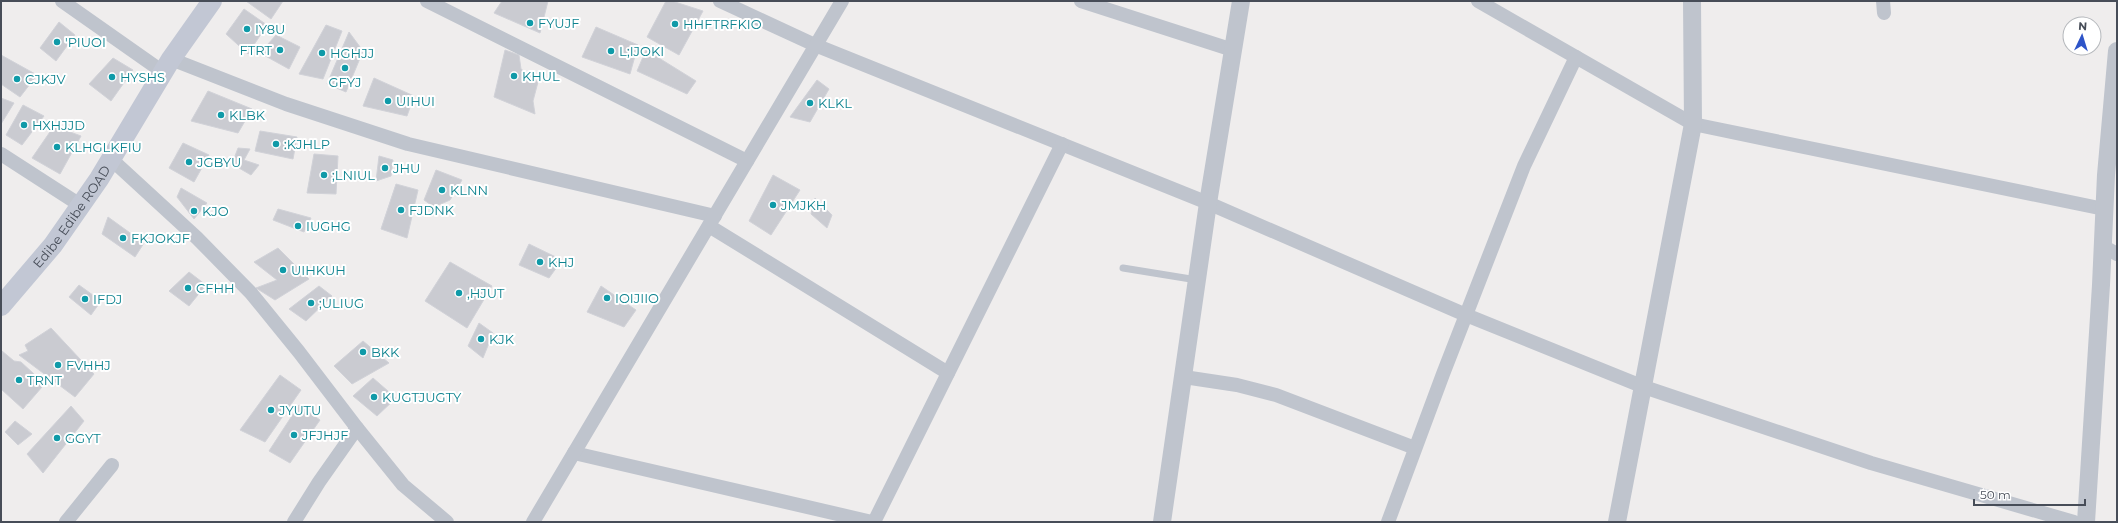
<svg xmlns="http://www.w3.org/2000/svg" width="2118" height="523" font-family="Montserrat,sans-serif">
  <style>
    .building { fill: #cacbd1; stroke: #d1d2d8 }
    .lines { fill: none; stroke-linecap: round; stroke-linejoin: round }
    .service { stroke: #bfc4cd; stroke-width: 7 }
    .minor { stroke: #bfc4cd; stroke-width: 14 }
    .tertiary { stroke: #bfc4cd; stroke-width: 18 }
    .secondary { stroke: #c2c7d4; stroke-width: 20 }
    .culture-dot { fill: #0f9aa8; stroke: #fff; stroke-width: 1.5 }
    .labels { text-anchor: middle; dominant-baseline: central; stroke-width: 4; stroke-linejoin: round; paint-order: stroke }
    .culture-label { font-size: 13px; fill: #0d838f; stroke: #fff; text-anchor: start }
    .street-label { font-size: 13px; fill: #474d58; stroke: #fff }
  </style>
  <rect width="100%" height="100%" fill="#efeded"/>
  <g class="building">
    <path d="M246,1H283L271,19Z"/>
    <path d="M502,1H548L540,33L494,13Z"/>
    <path d="M666,1H672L703,11L679,55L647,37Z"/>
    <path d="M244,9L267,25L248,54L226,34Z"/>
    <path d="M59,22L75,35L56,61L40,48Z"/>
    <path d="M326,25L342,31L323,79L299,74Z"/>
    <path d="M596,27L638,45L630,74L582,57Z"/>
    <path d="M349,32L363,51L346,92L327,84Z"/>
    <path d="M276,35L300,47L289,69L260,53Z"/>
    <path d="M505,50L519,55L521,69L538,82L533,101L535,114L494,97Z"/>
    <path d="M646,50L696,81L687,94L637,71Z"/>
    <path d="M1,55L37,75L20,97L1,84Z"/>
    <path d="M113,58L133,70L111,101L89,84Z"/>
    <path d="M374,78L414,96L407,116L363,106Z"/>
    <path d="M817,80L829,89L810,122L790,117Z"/>
    <path d="M208,91L252,109L238,133L191,121Z"/>
    <path d="M1,98L14,103L1,124Z"/>
    <path d="M23,105L44,116L22,145L6,135Z"/>
    <path d="M54,126L81,136L60,174L32,158Z"/>
    <path d="M260,131L297,137L293,159L255,151Z"/>
    <path d="M183,143L209,155L194,182L169,168Z"/>
    <path d="M238,148L250,149L244,160L259,165L251,175L232,164Z"/>
    <path d="M314,154L338,156L336,194L307,193Z"/>
    <path d="M379,156L393,160L391,176L376,181Z"/>
    <path d="M436,170L462,180L450,200L434,207L424,200Z"/>
    <path d="M773,175L800,190L771,235L749,221Z"/>
    <path d="M396,184L418,190L407,238L381,229Z"/>
    <path d="M181,188L207,203L194,219L177,197Z"/>
    <path d="M815,198L832,215L827,228L811,214Z"/>
    <path d="M278,209L311,218L304,232L273,220Z"/>
    <path d="M108,217L144,243L135,257L102,234Z"/>
    <path d="M529,244L562,260L549,278L519,265Z"/>
    <path d="M278,248L309,279L275,300L256,288L277,280L254,262Z"/>
    <path d="M450,262L492,286L467,328L425,301Z"/>
    <path d="M189,272L206,285L189,306L169,291Z"/>
    <path d="M79,285L101,301L91,315L69,297Z"/>
    <path d="M319,286L332,296L306,321L289,309Z"/>
    <path d="M601,286L636,310L624,327L587,312Z"/>
    <path d="M479,323L493,333L483,358L468,346Z"/>
    <path d="M51,328L94,374L75,397L19,355L28,351L25,345Z"/>
    <path d="M363,341L389,363L352,384L334,366Z"/>
    <path d="M2,351L14,361L21,362L34,374L42,387L23,409L1,389Z"/>
    <path d="M280,375L301,390L265,442L240,430Z"/>
    <path d="M373,378L396,398L377,416L353,396Z"/>
    <path d="M299,405L320,420L290,463L269,451Z"/>
    <path d="M71,406L84,421L43,473L27,454Z"/>
    <path d="M15,421L32,434L18,445L5,432Z"/>
  </g>
  <g class="lines">
    <path class="service" d="M1123,268L1197,280"/>
    <g class="minor">
      <path d="M62,1L163,72"/>
      <path d="M427,1L747,161"/>
      <path d="M720,1L815,45L1208,203L1466,315L1644,387L1871,463L2074,522"/>
      <path d="M1081,1L1233,50"/>
      <path d="M1478,1L1693,124L2104,209"/>
      <path d="M1883,1L1884,13"/>
      <path d="M171,59L286,104L408,144L715,216"/>
      <path d="M1,154L80,205"/>
      <path d="M111,159L197,238L251,293L299,352L357,428L403,485L447,522"/>
      <path d="M709,226L948,373"/>
      <path d="M2104,247L2117,254"/>
      <path d="M1184,377L1237,385L1276,395L1415,448"/>
      <path d="M574,453L872,522"/>
      <path d="M66,522L112,465"/>
      <path d="M294,522L319,482L357,428"/>
      <path d="M533,522L842,1"/>
      <path d="M874,522L1062,144"/>
      <path d="M1388,522L1443,374L1524,166L1576,57"/>
    </g>
    <g class="tertiary">
      <path d="M1162,522L1208,203L1241,1"/>
      <path d="M1617,522L1693,124L1692,1"/>
      <path d="M2086,522L2101,285L2106,175L2117,51"/>
    </g>
    <path class="secondary" id="s1" d="M1,306L53,245L99,179L171,59L212,1"/>
  </g>
  <g class="culture-dot">
    <circle cx="530" cy="23" r="4"/>
    <circle cx="675" cy="24" r="4"/>
    <circle cx="247" cy="29" r="4"/>
    <circle cx="57" cy="42" r="4"/>
    <circle cx="280" cy="50" r="4"/>
    <circle cx="611" cy="51" r="4"/>
    <circle cx="322" cy="53" r="4"/>
    <circle cx="345" cy="68" r="4"/>
    <circle cx="514" cy="76" r="4"/>
    <circle cx="112" cy="77" r="4"/>
    <circle cx="17" cy="79" r="4"/>
    <circle cx="388" cy="101" r="4"/>
    <circle cx="810" cy="103" r="4"/>
    <circle cx="221" cy="115" r="4"/>
    <circle cx="24" cy="125" r="4"/>
    <circle cx="276" cy="144" r="4"/>
    <circle cx="57" cy="147" r="4"/>
    <circle cx="189" cy="162" r="4"/>
    <circle cx="385" cy="168" r="4"/>
    <circle cx="324" cy="175" r="4"/>
    <circle cx="442" cy="190" r="4"/>
    <circle cx="773" cy="205" r="4"/>
    <circle cx="401" cy="210" r="4"/>
    <circle cx="194" cy="211" r="4"/>
    <circle cx="298" cy="226" r="4"/>
    <circle cx="123" cy="238" r="4"/>
    <circle cx="540" cy="262" r="4"/>
    <circle cx="283" cy="270" r="4"/>
    <circle cx="188" cy="288" r="4"/>
    <circle cx="459" cy="293" r="4"/>
    <circle cx="607" cy="298" r="4"/>
    <circle cx="85" cy="299" r="4"/>
    <circle cx="311" cy="303" r="4"/>
    <circle cx="481" cy="339" r="4"/>
    <circle cx="363" cy="352" r="4"/>
    <circle cx="58" cy="365" r="4"/>
    <circle cx="19" cy="380" r="4"/>
    <circle cx="374" cy="397" r="4"/>
    <circle cx="271" cy="410" r="4"/>
    <circle cx="294" cy="435" r="4"/>
    <circle cx="57" cy="438" r="4"/>
  </g>
  <g class="labels">
    <g class="culture-label">
      <text x="538" y="23">FYUJF</text>
      <text x="683" y="24">HHFTRFKIO</text>
      <text x="255" y="29">IY8U</text>
      <text x="65" y="42">'PIUOI</text>
      <text x="272" y="50" text-anchor="end">FTRT</text>
      <text x="619" y="51">L;IJOKI</text>
      <text x="330" y="53">HGHJJ</text>
      <text x="522" y="76">KHUL</text>
      <text x="120" y="77">HYSHS</text>
      <text x="25" y="79">CJKJV</text>
      <text x="345" y="82" text-anchor="middle">GFYJ</text>
      <text x="396" y="101">UIHUI</text>
      <text x="818" y="103">KLKL</text>
      <text x="229" y="115">KLBK</text>
      <text x="32" y="125">HXHJJD</text>
      <text x="284" y="144">:KJHLP</text>
      <text x="65" y="147">KLHGLKFIU</text>
      <text x="197" y="162">JGBYU</text>
      <text x="393" y="168">JHU</text>
      <text x="332" y="175">;LNIUL</text>
      <text x="450" y="190">KLNN</text>
      <text x="781" y="205">JMJKH</text>
      <text x="409" y="210">FJDNK</text>
      <text x="202" y="211">KJO</text>
      <text x="306" y="226">IUGHG</text>
      <text x="131" y="238">FKJOKJF</text>
      <text x="548" y="262">KHJ</text>
      <text x="291" y="270">UIHKUH</text>
      <text x="196" y="288">CFHH</text>
      <text x="467" y="293">,HJUT</text>
      <text x="615" y="298">IOIJIIO</text>
      <text x="93" y="299">IFDJ</text>
      <text x="319" y="303">;ULIUG</text>
      <text x="489" y="339">KJK</text>
      <text x="371" y="352">BKK</text>
      <text x="66" y="365">FVHHJ</text>
      <text x="27" y="380">TRNT</text>
      <text x="382" y="397">KUGTJUGTY</text>
      <text x="279" y="410">JYUTU</text>
      <text x="302" y="435">JFJHJF</text>
      <text x="65" y="438">GGYT</text>
    </g>
    <g class="street-label">
      <text stroke="none"><textPath href="#s1" startOffset="114">Edibe Edibe ROAD</textPath></text>
    </g>
  </g>
  <rect width="2118" height="523" fill="none" stroke="#474d58" stroke-width="4"/>
  <g transform="translate(2082 36) rotate(4)"><circle r="19" fill="#ffffff" stroke="#b5b8bc"/>
  <path d="M0-3L7 15L0 10L-7 15Z" fill="#2e54c8"/>
  <text y="-6" font-size="11" font-weight="bold" text-anchor="middle" fill="#474d58">N</text>
  </g>
  <path d="M1974 499v6h111v-6" fill="none" stroke="#474d58" stroke-width="2"/>
  <text x="1980" y="499" font-size="12" fill="#474d58" stroke="#ffffff" stroke-width="3" paint-order="stroke">50 m</text>
</svg>
